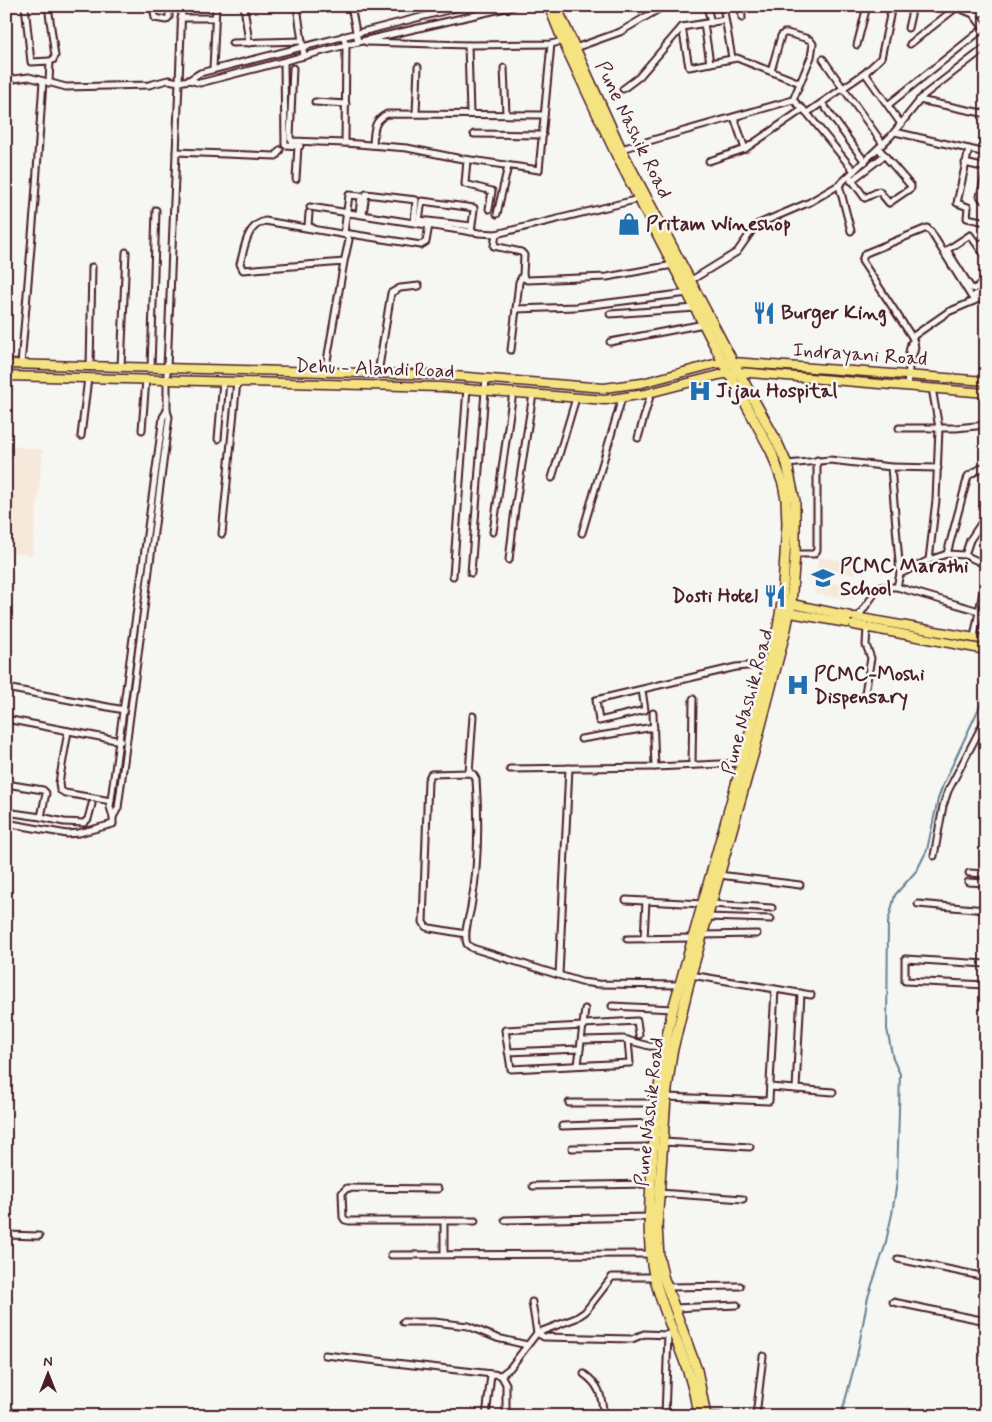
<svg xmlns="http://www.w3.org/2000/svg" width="992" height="1422" font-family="Mynerve,sans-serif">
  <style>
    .built { fill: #f6e9db }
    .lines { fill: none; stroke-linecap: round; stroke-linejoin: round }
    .stream { stroke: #678395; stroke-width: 2 }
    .minor-casing { stroke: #4a1f2b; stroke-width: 9 }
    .primary-casing { stroke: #4a1f2b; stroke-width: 11 }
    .trunk-casing { stroke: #4a1f2b; stroke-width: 12 }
    .minor { stroke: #f6f6f2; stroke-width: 5 }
    .primary { stroke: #f5e382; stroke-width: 8 }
    .trunk { stroke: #f5e382; stroke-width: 9 }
    .labels { text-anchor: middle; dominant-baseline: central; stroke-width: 5; stroke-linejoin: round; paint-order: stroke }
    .street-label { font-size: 20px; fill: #4a1f2b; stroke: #f6f6f2 }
    .poi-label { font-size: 20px; font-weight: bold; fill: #4a1f2b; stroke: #f6f6f2; text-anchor: start }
  </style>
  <rect width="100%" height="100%" fill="#f6f6f2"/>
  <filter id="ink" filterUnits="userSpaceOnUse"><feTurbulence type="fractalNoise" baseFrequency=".02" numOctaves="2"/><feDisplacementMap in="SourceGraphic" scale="10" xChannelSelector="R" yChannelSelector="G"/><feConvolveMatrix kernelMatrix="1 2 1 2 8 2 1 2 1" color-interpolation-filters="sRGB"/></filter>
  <g filter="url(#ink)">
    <g class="built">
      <path d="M6,445L43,450L32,555L6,552Z"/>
      <path d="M818,557L857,563L855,574L830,573L828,582L842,585L843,582L851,583L850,589L854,590V599L815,594Z"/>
    </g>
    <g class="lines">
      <path class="stream" d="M841,1416L857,1356L868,1297L885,1246L892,1214L897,1182L900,1074L893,1059L887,1029L888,922L895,895L917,870L927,850L938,799L943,785L986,693"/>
      <defs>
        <g id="minor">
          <path d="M25,6L31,62L50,61L49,83"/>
          <path d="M48,6L55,56L53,60L50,61"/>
          <path d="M153,6L155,18L166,20L169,17V6"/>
          <path d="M244,6L249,43"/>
          <path d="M297,6L304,56"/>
          <path d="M351,6L358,42"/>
          <path d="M707,6L711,23"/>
          <path d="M723,6L732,58"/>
          <path d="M741,6L742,18"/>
          <path d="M954,6L973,14L986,31"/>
          <path d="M973,14L986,12"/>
          <path d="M181,18H215"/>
          <path d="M704,24L710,63"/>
          <path d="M682,27L689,67L737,58L800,83"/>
          <path d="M908,28L913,6"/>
          <path d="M343,36L346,45L345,143"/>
          <path d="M366,42L468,45L551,44L563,41"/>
          <path d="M232,43L302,41"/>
          <path d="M910,44L957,7"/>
          <path d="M468,45L470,114"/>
          <path d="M857,45L867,6"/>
          <path d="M575,48L620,32L664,6"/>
          <path d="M823,59L843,88L865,73L881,58L892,6"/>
          <path d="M284,62L285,145L300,146"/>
          <path d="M293,68L290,138L292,141L345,143L407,148L457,158L539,170L551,44"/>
          <path d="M504,68L506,114"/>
          <path d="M213,69L216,6"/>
          <path d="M771,71L781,36L784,33H787L805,38L810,40L813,44L811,57L793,100"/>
          <path d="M865,73L901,124"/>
          <path d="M6,80L29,77L66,87L149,85L168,80L179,82L182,6"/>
          <path d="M189,80L200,73L464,6"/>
          <path d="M623,89L639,77L682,27L725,20"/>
          <path d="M919,100L982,113"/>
          <path d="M315,102L346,104"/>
          <path d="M822,103L865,162"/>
          <path d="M888,105L984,28"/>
          <path d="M416,113L418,67"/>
          <path d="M807,113L843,88L883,144"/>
          <path d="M734,117L745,149L803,109"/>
          <path d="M895,132L986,153"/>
          <path d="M474,134L543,135"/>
          <path d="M373,145C374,131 373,121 387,114L544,115"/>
          <path d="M621,149L793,100L807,113L854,171"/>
          <path d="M969,149L957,203L968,207L967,218L986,222"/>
          <path d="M176,152L276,156L280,150"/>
          <path d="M467,160L465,184L492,191L489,209"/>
          <path d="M709,161L745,149"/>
          <path d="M965,163L986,168"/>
          <path d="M986,172L980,196L983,200L986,201"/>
          <path d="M849,176L865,198L879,191L889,203L911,188V186L879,149"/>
          <path d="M296,179L298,146"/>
          <path d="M851,181L885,155"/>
          <path d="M839,185L851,231"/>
          <path d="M310,207L479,233L496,234L639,199"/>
          <path d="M309,213L308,226L313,228"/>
          <path d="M363,214L366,194L416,200L414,222"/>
          <path d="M497,214L508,166"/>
          <path d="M471,232L474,210V208L422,201L419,220L472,226"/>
          <path d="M344,233L421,245L426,242L429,225"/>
          <path d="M344,233L349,195L361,196L359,214"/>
          <path d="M496,234L494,246L521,252L524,255L523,275L524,278L527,280L607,277L673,265"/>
          <path d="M978,245L986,241"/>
          <path d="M986,257L970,235L947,250L971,288L974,289L986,281"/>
          <path d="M523,275L519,282L516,309L576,307L688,293"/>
          <path d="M690,281L737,252L756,225L810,202L839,185L891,136L924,95L986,47"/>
          <path d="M972,297L986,288"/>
          <path d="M610,314L696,308"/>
          <path d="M912,337L862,261L864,255L866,253L927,228L931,232L974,301"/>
          <path d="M610,342L704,324"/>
          <path d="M511,350L516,309"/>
          <path d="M910,359C916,351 916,346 912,337L948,312L974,301L986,295"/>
          <path d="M21,365L35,200L43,81"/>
          <path d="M90,367L92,267"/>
          <path d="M121,367L126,252"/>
          <path d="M151,368L156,210"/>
          <path d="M325,372L344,262L243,270L240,264C245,247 246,226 265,221L347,235L349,240L344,262"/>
          <path d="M378,373L391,293L400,288L419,286"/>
          <path d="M907,386L910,359L909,352L911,343L914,342"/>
          <path d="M899,428H956L986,425"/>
          <path d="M142,430L146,379"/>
          <path d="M81,436L88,378"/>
          <path d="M638,438L651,393"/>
          <path d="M218,439L223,381"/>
          <path d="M787,464L830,460L891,467L900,574L897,587H881L877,590L858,617"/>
          <path d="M891,467L938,468"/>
          <path d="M552,478L576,398"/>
          <path d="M493,532L513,392"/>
          <path d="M582,533L622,398"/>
          <path d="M222,534L237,381"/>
          <path d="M795,554H814L817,550V460"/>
          <path d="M947,554L968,476L986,465"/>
          <path d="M965,555L986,565"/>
          <path d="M509,560L515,509L533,394"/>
          <path d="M929,560L947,554L965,555L970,540L982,522"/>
          <path d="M471,573L486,378"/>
          <path d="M900,574L929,560L936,500L939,428L932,388"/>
          <path d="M453,576L467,388"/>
          <path d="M897,587L979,611"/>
          <path d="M974,637L986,576"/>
          <path d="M6,688L124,710"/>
          <path d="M642,690L645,710L599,721L596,700L736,667L768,664"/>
          <path d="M864,699L871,658L866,645L867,628"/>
          <path d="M653,713L655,767"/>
          <path d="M6,719L121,741"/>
          <path d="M68,731L59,783L60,790L65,793L111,801"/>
          <path d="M581,739L654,727"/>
          <path d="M692,765L693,699"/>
          <path d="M510,769L655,767L742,763"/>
          <path d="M469,773L473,716"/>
          <path d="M6,784L43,790L46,793L41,817L6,812"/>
          <path d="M41,817L64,822L84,823L88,819L92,804"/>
          <path d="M113,817L118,808L169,417L167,411V368L179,82L189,80L200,83L358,42L514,6"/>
          <path d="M6,823L67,834L79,833L113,824V817L110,807L163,417L167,411"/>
          <path d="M934,856L943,806L948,791L986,718"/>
          <path d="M969,873L986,874"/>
          <path d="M719,875L800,885"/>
          <path d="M968,882L986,883"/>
          <path d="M626,900L703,904"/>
          <path d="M711,904L772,908"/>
          <path d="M918,904L986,910"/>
          <path d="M707,917L771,919"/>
          <path d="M985,927H986"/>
          <path d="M466,934L430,928L426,927L423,922L428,780L431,774L469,773L473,774L476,779C479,822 479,864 471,907C469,919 463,933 467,944L472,948L581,982L598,984L680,985"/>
          <path d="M702,935L757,934"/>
          <path d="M627,939L692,938"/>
          <path d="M644,939L646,901"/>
          <path d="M986,964L905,959V981L986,985"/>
          <path d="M559,975L569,768"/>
          <path d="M691,975L811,995"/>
          <path d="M612,1006L673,1009"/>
          <path d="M584,1024L637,1021L639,1035"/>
          <path d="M584,1026L505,1030L511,1069L630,1063L628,1040"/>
          <path d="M582,1040L623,1039L649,1046L664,1047"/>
          <path d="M508,1052L580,1049"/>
          <path d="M578,1065L585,1009"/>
          <path d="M770,1087L833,1092"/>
          <path d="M796,1089L801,993"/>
          <path d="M666,1097L769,1101L775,989"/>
          <path d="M569,1103H657"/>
          <path d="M562,1126L655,1123"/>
          <path d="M663,1142L750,1147"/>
          <path d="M572,1148L654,1147"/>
          <path d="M533,1186L651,1184"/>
          <path d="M438,1189L347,1188L342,1193L343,1217L345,1220L349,1221H475"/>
          <path d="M659,1193L743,1199"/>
          <path d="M505,1220L649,1217"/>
          <path d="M444,1221V1254"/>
          <path d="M6,1235L39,1236"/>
          <path d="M391,1255L651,1254"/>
          <path d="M898,1259L986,1277"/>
          <path d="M667,1287L740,1286"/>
          <path d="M532,1302L537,1333L544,1337L632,1339L644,1334L668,1335"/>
          <path d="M893,1302L986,1321"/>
          <path d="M675,1308L737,1305"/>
          <path d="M403,1322H434L468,1326L497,1338L527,1345"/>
          <path d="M325,1355L501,1375L510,1368L537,1333L576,1318L585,1312L612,1277H655"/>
          <path d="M584,1374C601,1386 601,1396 604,1416"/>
          <path d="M501,1375L506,1384V1411"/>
          <path d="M706,1415L720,1416"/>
          <path d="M486,1416L491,1375"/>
          <path d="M665,1416L668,1334"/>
          <path d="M756,1416L763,1356"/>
        </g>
        <g id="primary">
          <path d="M6,364L442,375L604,388L642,383L714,364L733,362L986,381"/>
          <path d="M6,376L441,387L605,400L645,394L719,375L739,372L986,393"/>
          <path d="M787,603L850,616"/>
          <path d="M785,612L847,623"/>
          <path d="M855,617L986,640"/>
          <path d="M854,625L986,650"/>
        </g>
        <g id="trunk">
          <path d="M549,6L563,41L616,154L723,362L771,451L783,484L786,500L787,524L782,602L778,627L742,763L673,1009C660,1060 656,1113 652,1166C650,1202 646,1239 654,1275C665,1324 692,1363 698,1416"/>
          <path d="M556,6L621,149L733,362L777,442L787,464L795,501V554L791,604L786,629L754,752L691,975L672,1053L666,1097L657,1226L659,1257L663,1276L697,1370L706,1416"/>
        </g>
      </defs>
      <use href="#minor" class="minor-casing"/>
      <use href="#primary" class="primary-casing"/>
      <use href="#trunk" class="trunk-casing"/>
      <use href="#minor" class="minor"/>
      <use href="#primary" class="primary"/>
      <use href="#trunk" class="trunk"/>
    </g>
  </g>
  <defs>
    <symbol id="shop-bare" viewBox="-9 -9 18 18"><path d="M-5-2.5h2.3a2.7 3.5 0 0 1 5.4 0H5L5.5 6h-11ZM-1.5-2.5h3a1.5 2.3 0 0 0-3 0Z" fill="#1f6fb2" stroke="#f6f6f2" stroke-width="2.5" paint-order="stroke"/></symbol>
    <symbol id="restaurant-bare" viewBox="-9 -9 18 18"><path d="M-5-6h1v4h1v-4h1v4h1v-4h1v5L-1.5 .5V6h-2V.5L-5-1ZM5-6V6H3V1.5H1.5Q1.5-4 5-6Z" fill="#1f6fb2" stroke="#f6f6f2" stroke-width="2.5" paint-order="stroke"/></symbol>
    <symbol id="hospital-bare" viewBox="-9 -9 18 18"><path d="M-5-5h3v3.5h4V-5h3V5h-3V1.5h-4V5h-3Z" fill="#1f6fb2" stroke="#f6f6f2" stroke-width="2.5" paint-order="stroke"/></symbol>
    <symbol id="school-bare" viewBox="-9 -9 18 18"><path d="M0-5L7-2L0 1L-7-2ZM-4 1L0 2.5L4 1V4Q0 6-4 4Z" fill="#1f6fb2" stroke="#f6f6f2" stroke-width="2.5" paint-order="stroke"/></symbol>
  </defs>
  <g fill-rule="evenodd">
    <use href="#shop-bare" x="613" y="208" width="32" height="32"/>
    <use href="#restaurant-bare" x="748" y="297" width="32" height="32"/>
    <use href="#hospital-bare" x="684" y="375" width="32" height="32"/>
    <use href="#school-bare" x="807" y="562" width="32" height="32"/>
    <use href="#restaurant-bare" x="759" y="580" width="32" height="32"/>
    <use href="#hospital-bare" x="782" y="669" width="32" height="32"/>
  </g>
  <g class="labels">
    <g class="street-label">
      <text transform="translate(633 130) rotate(64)">Pune Nashik Road</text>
      <text transform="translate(860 355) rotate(4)">Indrayani Road</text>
      <text transform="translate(375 369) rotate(2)">Dehu - Alandi Road</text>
      <text transform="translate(748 702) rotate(-75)">Pune Nashik Road</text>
      <text transform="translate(650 1112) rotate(-84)">Pune Nashik Road</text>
    </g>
    <g class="poi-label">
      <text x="646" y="224">Pritam Wineshop</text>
      <text x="781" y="313">Burger King</text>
      <text x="716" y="391">Jijau Hospital</text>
      <text x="840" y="566">PCMC Marathi<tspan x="840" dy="23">School</tspan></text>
      <text x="758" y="596" text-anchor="end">Dosti Hotel</text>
      <text x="814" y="674">PCMC-Moshi<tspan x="814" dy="23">Dispensary</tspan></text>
    </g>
  </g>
  <rect width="992" height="1422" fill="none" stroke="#f6f6f2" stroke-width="25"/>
  <rect x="12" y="12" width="967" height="1397" fill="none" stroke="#4a1f2b" stroke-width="2" filter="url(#ink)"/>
  <g transform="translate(48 1374)" stroke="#f6f6f2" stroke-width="4" paint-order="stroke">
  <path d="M0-4L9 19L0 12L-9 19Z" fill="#4a1f2b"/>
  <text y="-8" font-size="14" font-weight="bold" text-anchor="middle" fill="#4a1f2b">N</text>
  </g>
</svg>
